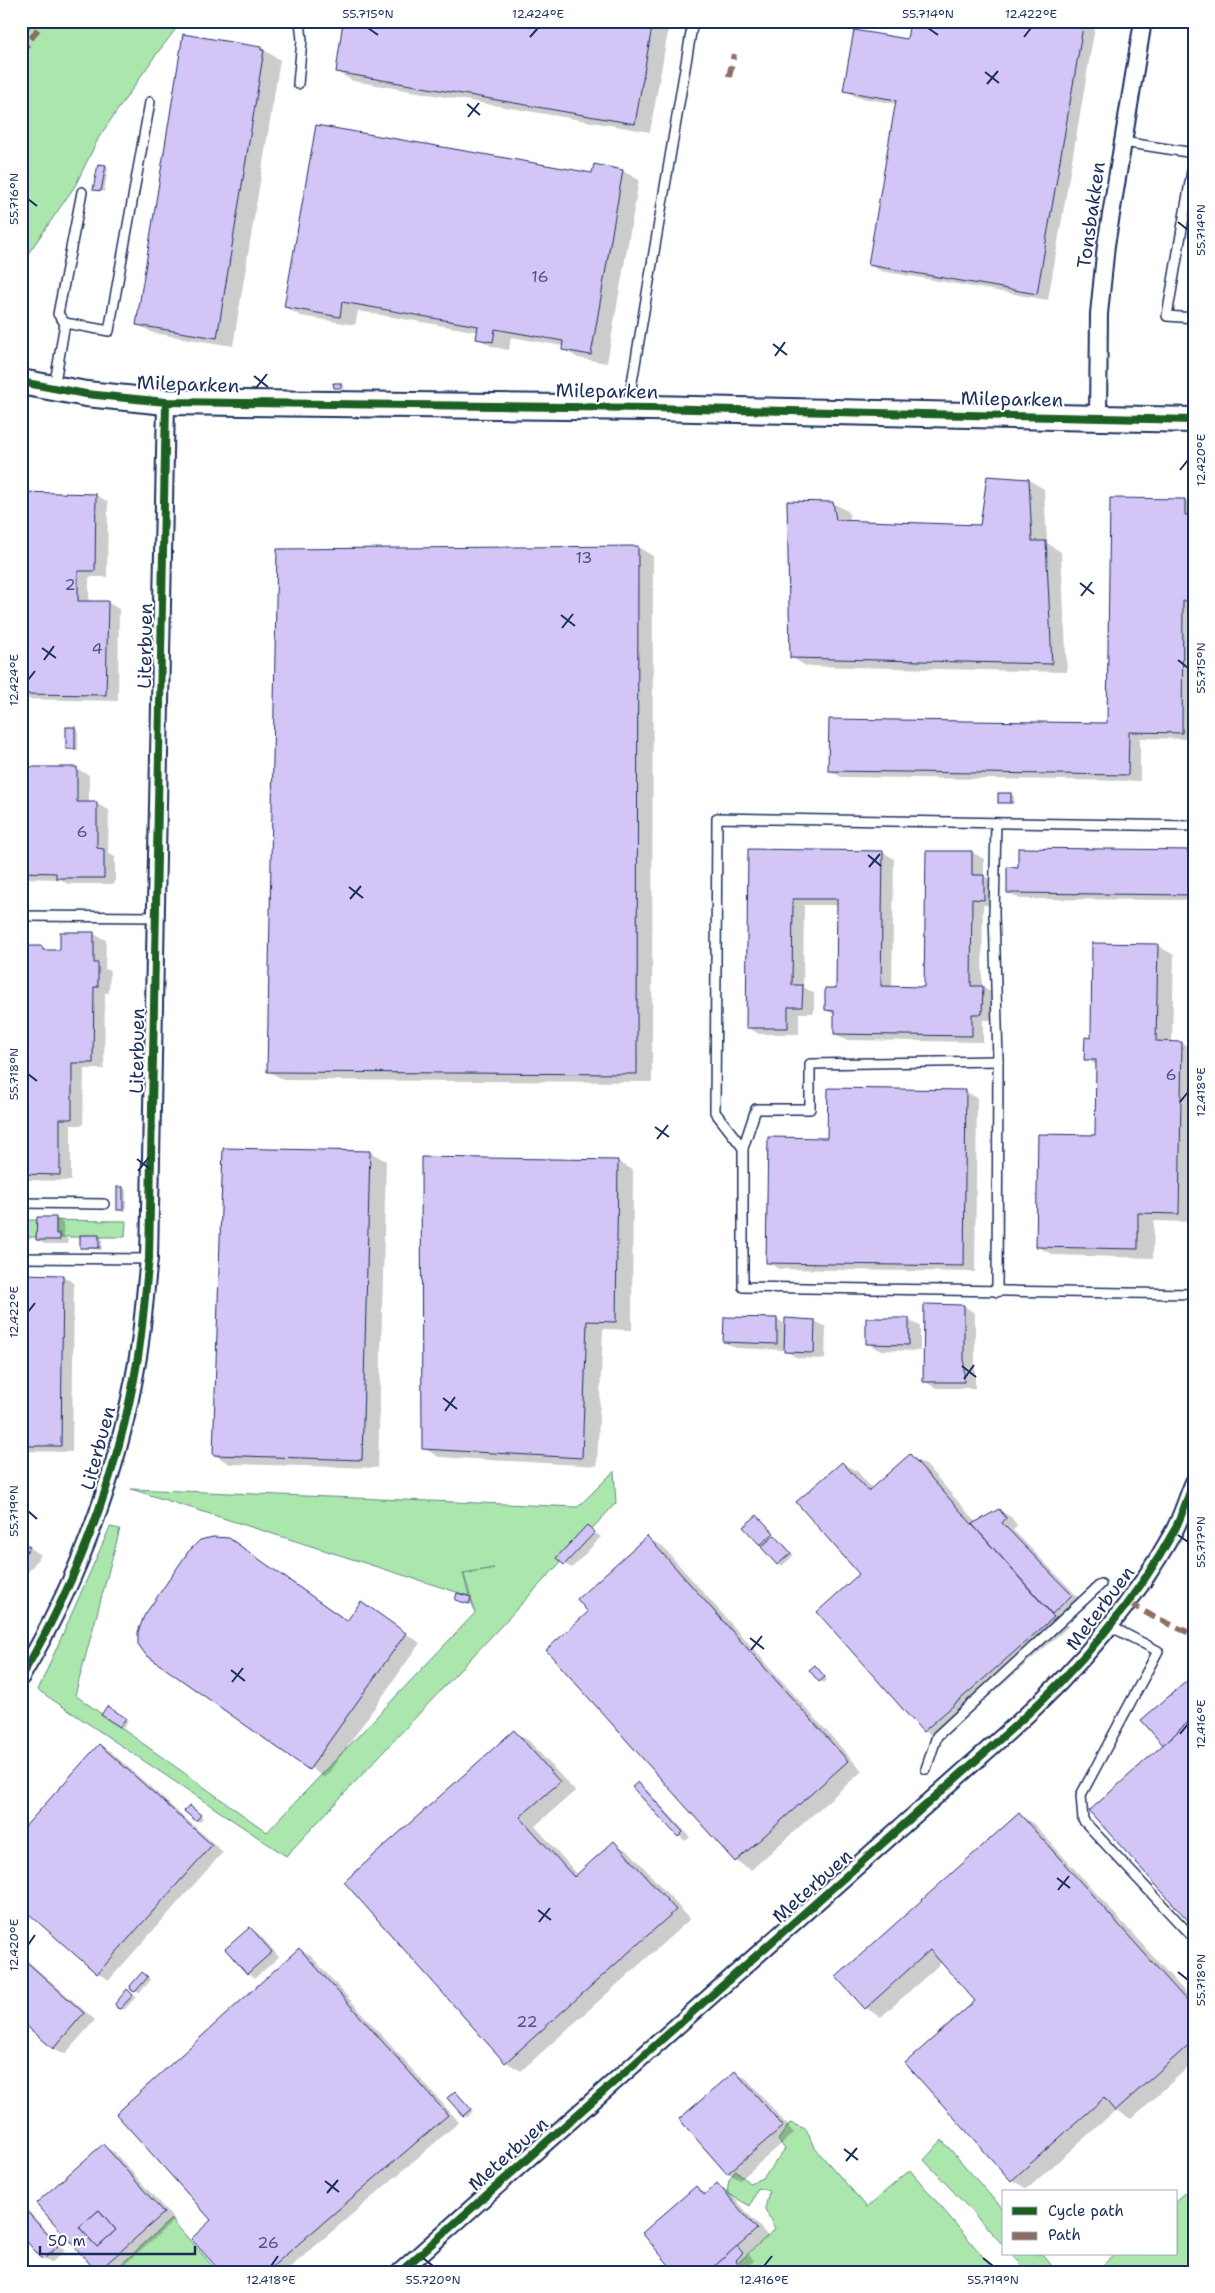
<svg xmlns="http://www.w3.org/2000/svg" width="1215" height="2293" font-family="'Shantell Sans',sans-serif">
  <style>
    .green { fill: #abe6ac; stroke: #638a85 }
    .shadow { fill: #0003 }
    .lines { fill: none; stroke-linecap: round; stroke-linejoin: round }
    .stream { stroke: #5d90b3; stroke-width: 6 }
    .building { fill: #d4c5f7; stroke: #1b2f5e; fill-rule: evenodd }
    .lane-casing { stroke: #1b2f5e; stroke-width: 12 }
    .street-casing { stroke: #1b2f5e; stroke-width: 20 }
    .secondary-casing { stroke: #1b2f5e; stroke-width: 28 }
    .lane { stroke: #fff; stroke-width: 9 }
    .street { stroke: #fff; stroke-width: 16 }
    .secondary { stroke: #fff; stroke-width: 24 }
    .quiet { stroke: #8d6e63; stroke-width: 6; stroke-dasharray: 12 6; stroke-linecap: butt }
    .cycleway-casing { stroke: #fff; stroke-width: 11 }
    .cycleway { stroke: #1b5e20; stroke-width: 8 }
    .ticks { fill: none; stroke: #1b2f5e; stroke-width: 2 }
    .labels { text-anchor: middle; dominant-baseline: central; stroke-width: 4; stroke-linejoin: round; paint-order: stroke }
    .number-label { font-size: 16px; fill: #495484 }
    .street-label { font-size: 19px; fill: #1b2f5e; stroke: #fff }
    .neatline { fill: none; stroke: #1b2f5e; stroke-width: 2 }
    .ticks-label { font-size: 12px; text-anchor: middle; fill: #1b2f5e }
  </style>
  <rect width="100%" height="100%" fill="#fff"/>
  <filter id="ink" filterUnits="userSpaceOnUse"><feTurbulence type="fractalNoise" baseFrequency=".02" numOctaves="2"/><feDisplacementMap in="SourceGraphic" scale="10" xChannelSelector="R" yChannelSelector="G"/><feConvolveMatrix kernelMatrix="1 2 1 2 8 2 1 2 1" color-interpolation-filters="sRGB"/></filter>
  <g filter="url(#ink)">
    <g class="green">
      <path d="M21,21H182L155,56L99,137L75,186L21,264Z"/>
      <path d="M21,1220L126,1221L125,1237H21Z"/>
      <path d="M614,1471L616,1503L286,1856L38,1690L110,1527L120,1529L75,1695L267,1832L475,1613L464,1574L494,1568L463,1573L469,1596L131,1489L578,1507Z"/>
      <path d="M790,2123L806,2129L814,2147L867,2207L910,2170L996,2272H747L739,2262L775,2229L765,2209L769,2191L758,2188L750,2206L727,2193L729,2180L736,2170L749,2183L763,2178L785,2149L778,2140Z"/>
      <path d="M942,2140L1004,2211V2246L924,2160Z"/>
      <path d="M1194,2185V2272H1095L1115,2254H1176V2200Z"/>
      <path d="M171,2219L218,2272H113Z"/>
      <path d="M1012,2254H1042L1057,2272H1028Z"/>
    </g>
    <g class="shadow">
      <path d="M345,21H670L650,132L353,81L337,72Z"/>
      <path d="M911,21H1096L1048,300L881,271L869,265L896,104L856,97L845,90L908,41Z"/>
      <path d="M261,48L280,60L233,346L153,333L137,324Z"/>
      <path d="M105,166L108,168L104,192L95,190Z"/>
      <path d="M595,166L623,171L639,180L607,363L578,358L563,349V346L511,337L509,350L493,347L478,338L479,332L358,311L355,325L301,316L285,307L593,174Z"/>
      <path d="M341,384L344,386V389L335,387Z"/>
      <path d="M1029,480L1044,489L1047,543L1061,552L1067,672L806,666L791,657L833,503L849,512L850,522L981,527Z"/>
      <path d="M21,493L96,495L108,502L107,577H89V602H107L119,609L118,701L21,699Z"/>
      <path d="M1111,499L1185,500L1194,505L1193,739L1140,738V781L841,777L829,770L1108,725Z"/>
      <path d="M638,547L653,556L652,1082L284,1080L268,1071Z"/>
      <path d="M75,728L78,730V750H70L67,748Z"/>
      <path d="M21,758L31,764V768L77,769L89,775V804H97L109,810L108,853L115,857V884H68L60,879L21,878Z"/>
      <path d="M1011,794L1014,796V804L999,802Z"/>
      <path d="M749,850L883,852L894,859L892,988H925L927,852H972L984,859V876L996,883L995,906L983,905L982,987L994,994V1020H983V1042L847,1040L835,1034V1015L826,1010L837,989L838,905H804L803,987L814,993V1013H799V1034H759L747,1027Z"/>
      <path d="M1194,851V900L1020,899L1008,892L1019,869Z"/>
      <path d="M94,934L106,940L105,969L110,971L109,993H105L104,1069H84L83,1125H71V1181L21,1180V947H42L48,951H61Z"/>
      <path d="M1093,944L1158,946L1174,955L1172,1043H1182L1194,1050V1222L1154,1221L1153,1258L1053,1255L1037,1246L1096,1136L1098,1066L1086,1059L1092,1039Z"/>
      <path d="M965,1091L977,1098L975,1272L779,1269L767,1262Z"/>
      <path d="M224,1149L370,1152L386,1161L378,1468L230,1464L214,1455Z"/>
      <path d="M617,1161L633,1170L632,1330L603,1329L597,1466L439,1457L423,1448Z"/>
      <path d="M123,1188L126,1190V1211L118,1210Z"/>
      <path d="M56,1218L63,1223L64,1237L68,1240V1244H45L37,1240Z"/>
      <path d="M98,1236L102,1238V1250L82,1248Z"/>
      <path d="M21,1275L63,1276L74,1283L72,1452L21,1451Z"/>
      <path d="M964,1306L975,1313V1388H936L924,1381Z"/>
      <path d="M725,1318L777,1319L786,1325L815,1321L826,1327L825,1359L797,1358L785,1350L736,1348L724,1342Z"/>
      <path d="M908,1320L920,1326V1351L879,1350L868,1344Z"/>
      <path d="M910,1456L926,1465L977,1523L999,1510L1011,1517L1017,1525L1013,1530L1083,1602L1064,1621L1069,1626L940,1740L924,1731L818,1612L861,1574L842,1463L858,1472L872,1489Z"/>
      <path d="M757,1517L794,1555L782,1566L760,1544Z"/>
      <path d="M587,1526L601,1537L572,1568L564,1564Z"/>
      <path d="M648,1538L663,1547L862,1771L751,1870L736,1861L590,1613Z"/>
      <path d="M229,1539L348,1621L361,1603L420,1643L325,1778L147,1654Z"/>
      <path d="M21,1541L41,1555L21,1582Z"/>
      <path d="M470,1599L473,1600L472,1605L459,1601Z"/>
      <path d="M815,1667L827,1679L823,1683L820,1681Z"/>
      <path d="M108,1708L128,1721L124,1728L103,1715Z"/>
      <path d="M514,1732L529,1741L575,1791L535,1826L578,1875L614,1843L630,1852L690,1919L521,2071L506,2062Z"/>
      <path d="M100,1745L111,1752L223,1852L109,1980L98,1973Z"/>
      <path d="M638,1784L645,1788L690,1837L686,1841L678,1836Z"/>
      <path d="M193,1809L203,1818L200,1822L196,1820Z"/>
      <path d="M1019,1815L1034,1824L1194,2002V2062L1131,2119L1116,2110L1027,2189L1012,2180L976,2001L942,1962L881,2017L866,2008Z"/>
      <path d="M250,1929L258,1933L279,1957L255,1978L248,1973L227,1949Z"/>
      <path d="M299,1949L311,1956L459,2122L285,2272H223L213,2220Z"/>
      <path d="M21,1955L95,2020L65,2054L53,2048L21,2019Z"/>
      <path d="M146,1975L151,1980L139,1993L132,1989Z"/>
      <path d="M131,1993L136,1997L124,2010L118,2007Z"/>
      <path d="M735,2072L747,2079L794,2133L740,2180L728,2173L681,2119Z"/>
      <path d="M455,2093L473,2111L467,2117L463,2115Z"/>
      <path d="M103,2146L114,2152L175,2220L116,2272L98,2271Z"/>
      <path d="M717,2185L729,2192L768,2236L748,2253L754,2261L746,2268L749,2272H677L696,2188L707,2194Z"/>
      <path d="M21,2203L65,2251L51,2263L44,2259L21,2234Z"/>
    </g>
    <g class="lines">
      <path class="stream" d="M21,36L31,21"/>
    </g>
    <g class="building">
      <path d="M343,21H653L635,124L336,72Z"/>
      <path d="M910,21H1084L1037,294L868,265L896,100L843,91L854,30L907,39Z"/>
      <path d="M183,34L261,47V50H264L217,338L136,325Z"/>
      <path d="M316,125L592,173L594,164L623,170L591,355L562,350L563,341L495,329L493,342L476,339L478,326L342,302L340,317L284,307Z"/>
      <path d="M98,164L106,165L101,191L93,190Z"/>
      <path d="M333,383H341V388H334Z"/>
      <path d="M987,476L1029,479L1032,541H1046L1052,664L790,658L787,501L833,502L836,520L980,525Z"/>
      <path d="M21,492L96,494L95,571H78V601H108L106,695L21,694Z"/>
      <path d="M1110,498L1185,499V515H1194V601H1183L1182,733L1129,732L1128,775L828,771L829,719L1107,723Z"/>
      <path d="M638,546L637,1074L267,1072L277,549Z"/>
      <rect x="66" y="727" width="9" height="22"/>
      <path d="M21,767H77V802H97V848L104,849V878H56V873L21,872Z"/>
      <rect x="998" y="793" width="13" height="10"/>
      <path d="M1018,848L1194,850V895L1007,893V867L1018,868Z"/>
      <path d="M748,849L883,851L881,986L924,987L926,851H972V875H984V900L972,899L971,986H983L982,1014H972V1036L834,1034V1011L825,1010V988H836L837,899H793L792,985H803L802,1007H788V1028H746Z"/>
      <path d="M60,932H94V963H98V987H94L93,1063H72V1119H60V1175L21,1174V946H42L43,950H60Z"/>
      <path d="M1092,943L1158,944L1156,1041L1182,1042L1179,1214L1138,1213V1249L1036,1247L1038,1134L1095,1135L1096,1060H1084L1085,1037L1091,1038Z"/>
      <path d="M828,1088L966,1090L964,1266L766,1263L768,1137L827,1138Z"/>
      <path d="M223,1148L370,1151L362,1460L213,1455Z"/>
      <path d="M421,1157L618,1160L616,1322L587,1321L582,1458L422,1449Z"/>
      <rect x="117" y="1187" width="6" height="23"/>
      <path d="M37,1217H56V1234H60V1240H36Z"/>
      <rect x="80" y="1235" width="19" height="13"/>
      <path d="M21,1274L63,1275L61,1446H21Z"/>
      <path d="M924,1304L964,1305V1382H923Z"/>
      <path d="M724,1317L777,1318V1344L723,1342Z"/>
      <path d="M785,1318L815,1320L814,1353L784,1352Z"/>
      <path d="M866,1318H909V1345L866,1344Z"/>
      <path d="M910,1454L1054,1617L923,1732L817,1612L859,1574L796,1502L842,1462L868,1491Z"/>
      <path d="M999,1509L1006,1518L1002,1523L1072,1595L1052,1614L972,1524Z"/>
      <path d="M757,1515L774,1533L760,1545L743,1527Z"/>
      <path d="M587,1525L595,1532L564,1565L556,1558Z"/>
      <path d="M775,1535L791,1553L777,1565L761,1547Z"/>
      <path d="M647,1536L848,1761L735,1862L546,1650L588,1612L577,1599Z"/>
      <path d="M213,1537L229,1538L347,1621L361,1601L406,1633L309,1770L146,1655L138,1644V1632L144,1616L188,1552L200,1540Z"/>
      <path d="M21,1541L30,1547L21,1559Z"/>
      <path d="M457,1593L471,1597L469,1604L455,1600Z"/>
      <path d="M815,1665L825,1677L819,1682L809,1670Z"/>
      <path d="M1188,1680L1194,1687V1717L1163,1745L1141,1720Z"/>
      <path d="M107,1706L126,1718L120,1727L101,1715Z"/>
      <path d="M1194,1717V1927L1089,1811Z"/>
      <path d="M514,1730L560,1782L520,1817L574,1877L614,1841L676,1910L505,2063L344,1882Z"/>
      <path d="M99,1744L212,1845L97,1974L21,1907V1831Z"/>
      <path d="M638,1782L683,1832L678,1837L632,1787Z"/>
      <path d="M189,1805L201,1815L196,1821L184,1811Z"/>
      <path d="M1019,1813L1194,2009V2040L1115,2111L1104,2098L1011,2181L905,2063L975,2001L930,1950L865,2009L836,1977Z"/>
      <path d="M250,1927L272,1952L247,1974L225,1949Z"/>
      <path d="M299,1948L448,2115L266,2272H221L191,2239L211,2220L116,2114Z"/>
      <path d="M21,1957L84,2013L53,2049L21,2021Z"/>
      <path d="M142,1972L148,1977L135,1992L131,1990L130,1986Z"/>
      <path d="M127,1989L133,1995L120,2009L117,2008L115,2004Z"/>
      <path d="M735,2071L783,2126L727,2174L679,2119Z"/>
      <path d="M455,2091L471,2109L463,2116L447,2098Z"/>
      <path d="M103,2144L164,2213L97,2272L36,2203ZM99,2210L116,2230L97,2247L79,2227Z"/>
      <path d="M717,2183L757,2229L708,2272H675L642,2233L696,2186L704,2195Z"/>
      <path d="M21,2205L58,2246L43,2260L21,2235Z"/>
      <path d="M99,2210L116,2230L97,2247L79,2227Z"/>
      <path d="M737,2246L743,2253L735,2261L744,2272H708Z"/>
    </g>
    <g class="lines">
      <defs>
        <g id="lane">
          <path d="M298,84L302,40L300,21"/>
          <path d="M1123,142L1194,153"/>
          <path d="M1194,159L1167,316L1194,318"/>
          <path d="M65,323L58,314L82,192"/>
          <path d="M54,388L65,323L109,331L150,102"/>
          <path d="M628,406L693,21"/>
          <path d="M996,823L994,913L998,1061L997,1292"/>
          <path d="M1194,826L717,818L715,1112L743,1148V1287L1194,1294"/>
          <path d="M21,916L156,917"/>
          <path d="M743,1148L756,1109H810V1064L998,1061"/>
          <path d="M21,1203L104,1204"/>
          <path d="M21,1258L149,1259"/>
          <path d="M1110,1626L1158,1651L1081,1795L1083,1820L1194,1939"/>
          <path d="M926,1769L937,1736L1101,1584"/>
        </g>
        <g id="street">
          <path d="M1098,417L1099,314L1106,245L1143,21"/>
          <path d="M21,1677C79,1579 119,1470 138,1357C143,1325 145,1292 149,1259L166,402"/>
          <path d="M400,2272L1008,1732C1073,1674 1131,1609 1174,1531C1182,1516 1187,1498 1194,1482"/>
        </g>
        <path id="secondary" d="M21,382L86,394L166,402L651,408L1194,420"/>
      </defs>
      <use href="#lane" class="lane-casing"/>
      <use href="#street" class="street-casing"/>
      <use href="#secondary" class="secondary-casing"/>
      <use href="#lane" class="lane"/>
      <use href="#street" class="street"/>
      <use href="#secondary" class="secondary"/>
      <g class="quiet">
        <path d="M21,54L43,21"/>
        <path d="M729,77L734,54"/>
        <path d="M1129,1603L1154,1617L1194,1635"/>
      </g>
      <defs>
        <g id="cycleway">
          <path d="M21,382L86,394L166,402L651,408L1194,420"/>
          <path d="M21,1677C79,1579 119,1470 138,1357C143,1325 145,1292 149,1259L166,402"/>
          <path d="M400,2272L1008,1732C1073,1674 1131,1609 1174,1531C1182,1516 1187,1498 1194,1482"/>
        </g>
      </defs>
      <use href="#cycleway" class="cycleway-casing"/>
      <use href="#cycleway" class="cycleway"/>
    </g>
  </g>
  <path class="ticks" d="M368,28L378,35M928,28L938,35M530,37L538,28M1024,37L1031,28M985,72L999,83M987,84L998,71M467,104L480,115M468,117L479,103M28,199L37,206M1178,222L1188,230M773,344L787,355M775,356L785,342M254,376L268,387M256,388L267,374M1180,470L1188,460M1080,583L1094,594M1081,596L1092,582M561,615L575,626M562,628L573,614M42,648L56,658M44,660L54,646M1178,660L1188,668M28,680L35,671M868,855L881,866M869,867L880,854M349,887L363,898M350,899L361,886M28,1074L37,1081M1180,1102L1188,1092M655,1127L669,1137M657,1139L668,1125M137,1159L150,1169M138,1171L149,1157M28,1312L35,1303M962,1366L976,1377M964,1379L974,1365M443,1398L457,1409M445,1411L455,1397M28,1511L37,1519M1178,1535L1188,1542M750,1638L764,1649M751,1650L762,1636M231,1670L245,1681M232,1682L243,1668M1180,1734L1188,1724M1057,1878L1070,1888M1058,1890L1069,1876M538,1910L551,1920M539,1922L550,1908M28,1945L35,1935M1178,1972L1188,1980M844,2149L858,2160M846,2161L857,2148M325,2181L339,2192M327,2193L338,2180M423,2258L433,2266M983,2258L993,2266M271,2266L278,2256M764,2266L772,2256"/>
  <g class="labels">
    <g class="number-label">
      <text x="540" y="276">16</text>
      <text x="584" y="557">13</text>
      <text x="70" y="584">2</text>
      <text x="97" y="648">4</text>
      <text x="82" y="831">6</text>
      <text x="1171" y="1074">6</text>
      <text x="527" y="2021">22</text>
      <text x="268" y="2242">26</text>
    </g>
    <g class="street-label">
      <text transform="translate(1091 215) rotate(-82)">Tonsbakken</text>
      <text transform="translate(188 384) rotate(2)">Mileparken</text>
      <text transform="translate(607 391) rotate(1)">Mileparken</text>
      <text transform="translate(1012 399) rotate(1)">Mileparken</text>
      <text transform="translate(145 646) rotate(-89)">Literbuen</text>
      <text transform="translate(137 1051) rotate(-89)">Literbuen</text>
      <text transform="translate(98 1448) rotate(-75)">Literbuen</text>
      <text transform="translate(1100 1608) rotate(-53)">Meterbuen</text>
      <text transform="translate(812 1886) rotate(-42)">Meterbuen</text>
      <text transform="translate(508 2154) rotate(-42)">Meterbuen</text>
    </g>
  </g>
  <rect width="1215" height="2293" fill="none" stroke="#fff" stroke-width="55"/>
  <rect x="1002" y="2190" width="175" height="65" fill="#ffffff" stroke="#a4acbf"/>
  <rect x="1012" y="2207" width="25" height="8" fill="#1b5e20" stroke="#a4acbf"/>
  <text x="1048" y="2216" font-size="15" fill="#1b2f5e">Cycle path</text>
  <rect x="1012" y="2232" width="25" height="8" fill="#8d6e63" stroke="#a4acbf"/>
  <text x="1048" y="2240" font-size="15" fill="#1b2f5e">Path</text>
  <path d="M40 2246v8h155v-8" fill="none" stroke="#1b2f5e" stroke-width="2.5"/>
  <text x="48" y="2246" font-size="15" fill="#1b2f5e" stroke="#ffffff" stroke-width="4" paint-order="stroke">50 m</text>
  <rect x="28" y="28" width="1160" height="2238" class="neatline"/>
  <g class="ticks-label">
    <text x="368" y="18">55.715°N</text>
    <text x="538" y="18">12.424°E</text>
    <text x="928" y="18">55.714°N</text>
    <text x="1031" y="18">12.422°E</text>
    <text transform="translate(14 199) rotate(-90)" y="4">55.716°N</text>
    <text transform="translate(1201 230) rotate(-90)" y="4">55.714°N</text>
    <text transform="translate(1201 460) rotate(-90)" y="4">12.420°E</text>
    <text transform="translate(1201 668) rotate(-90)" y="4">55.715°N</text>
    <text transform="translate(14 680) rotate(-90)" y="4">12.424°E</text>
    <text transform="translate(14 1074) rotate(-90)" y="4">55.718°N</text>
    <text transform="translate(1201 1092) rotate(-90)" y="4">12.418°E</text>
    <text transform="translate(14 1312) rotate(-90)" y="4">12.422°E</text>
    <text transform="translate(14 1511) rotate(-90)" y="4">55.719°N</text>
    <text transform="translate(1201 1542) rotate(-90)" y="4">55.717°N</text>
    <text transform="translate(1201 1724) rotate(-90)" y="4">12.416°E</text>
    <text transform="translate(14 1945) rotate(-90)" y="4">12.420°E</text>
    <text transform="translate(1201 1980) rotate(-90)" y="4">55.718°N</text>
    <text x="271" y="2284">12.418°E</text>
    <text x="433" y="2284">55.720°N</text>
    <text x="764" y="2284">12.416°E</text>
    <text x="993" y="2284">55.719°N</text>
  </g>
</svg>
